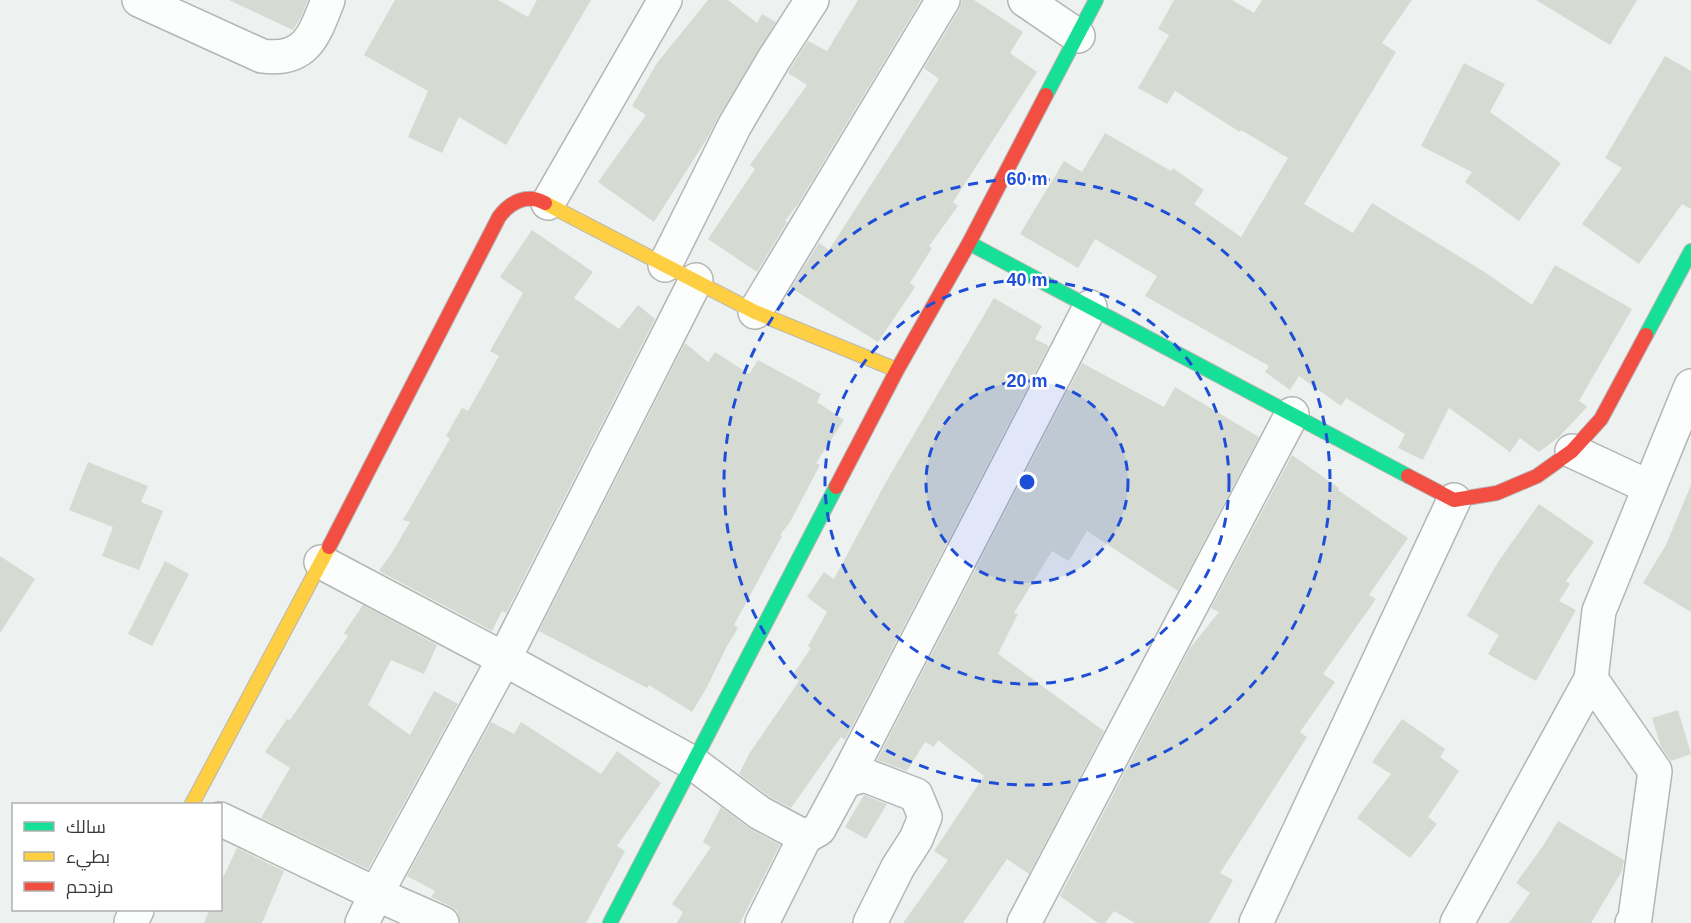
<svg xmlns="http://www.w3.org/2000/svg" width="1691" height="923" font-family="Arial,Cairo,sans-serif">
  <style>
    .building { fill: #d5dbd3 }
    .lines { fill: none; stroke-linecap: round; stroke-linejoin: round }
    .street-casing { stroke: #b4b6b5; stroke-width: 36 }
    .fast-casing { stroke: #b4b6b5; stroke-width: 16 }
    .slow-casing { stroke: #b4b6b5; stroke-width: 16 }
    .jam-casing { stroke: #b4b6b5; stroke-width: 16 }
    .street { stroke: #fcfdfd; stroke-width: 33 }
    .fast { stroke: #16e098; stroke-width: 14 }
    .slow { stroke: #ffcf43; stroke-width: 14 }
    .jam { stroke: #f24e42; stroke-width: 14 }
    .ring { fill: none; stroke: #1d4ed8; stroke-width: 3; stroke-dasharray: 10 8 }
    .centre { fill: #1d4ed8; stroke: #fff; stroke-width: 3 }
    .ring-label { font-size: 18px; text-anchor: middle; font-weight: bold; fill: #1d4ed8; stroke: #fff; stroke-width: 5; stroke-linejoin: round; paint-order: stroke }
  </style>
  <rect width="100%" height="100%" fill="#edf1ef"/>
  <g class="building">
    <path d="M229,0H308L301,17L293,30Z"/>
    <path d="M395,0H498L528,17L537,0H591L506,145L459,117L442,153L408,137L428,91L364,55Z"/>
    <path d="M708,0H728L757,23L762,14L776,22L719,116L708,137L654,222L598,182L646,115L632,106L657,63Z"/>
    <path d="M858,0H921L798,204L785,221L787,222L757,272L708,239L755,169L750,165L807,85L788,73L790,69L808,41L827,51Z"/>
    <path d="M962,0H974L1023,32L1010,53L1037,72L953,202L958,206L929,246L932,248L910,283L915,287L878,342L791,288L819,243L829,250L939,79L924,68L959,10Z"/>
    <path d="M1174,0H1232L1254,13L1262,0H1412L1382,43L1396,52L1304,204L1353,233L1372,203L1486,273L1532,305L1555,265L1632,309L1579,401L1587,406L1586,408L1559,437L1539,452L1520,438L1510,452L1449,408L1423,460L1398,448L1405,434L1346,398L1341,406L1299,376L1290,390L1265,372L1269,366L1145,296L1157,276L1095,239L1078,268L1020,234L1064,161L1082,172L1105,133L1171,171L1173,168L1204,190L1194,204L1241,237L1288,158L1241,130L1240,132L1175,91L1167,104L1138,88L1169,35L1158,29Z"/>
    <path d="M1536,0H1637L1610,45Z"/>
    <path d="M1665,56L1691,71V209L1682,204L1639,264L1582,224L1622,168L1605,158Z"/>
    <path d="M1464,63L1505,84L1490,112L1561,163L1519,221L1465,182L1472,172L1421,146Z"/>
    <path d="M532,230L593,272L574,298L619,329L638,305L655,319L506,613L502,611L492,631L379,571L393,551L410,522L403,520L450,439L446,436L462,408L468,411L499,356L490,351L523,293L500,277Z"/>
    <path d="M994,298L1042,326L1035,339L1049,346L845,740L841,737L791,808L770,797L739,774L749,754L799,681L792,676L811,648L808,646L827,612L807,597L824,572L834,579L886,482Z"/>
    <path d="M685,343L708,362L715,352L749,374L758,360L821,394L817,402L844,420L816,463L820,465L790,522L780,535L782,536L734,625L738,628L727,646L707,687L692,712L649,685L647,688L539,631Z"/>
    <path d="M1082,363L1164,407L1175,387L1259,437L1178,591L1087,531L1069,561L1052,551L1014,613L1018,614L998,654L1104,731L1029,874L1007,859L963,923H903L948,860L934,851L984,776L938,740L934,747L925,742L907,771L877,760Z"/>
    <path d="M1292,455L1339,488L1338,490L1408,538L1369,595L1376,599L1323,674L1335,682L1300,732L1307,737L1220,873L1233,880L1209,923H1135L1114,911L1105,923H1098L1060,896L1190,648L1219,612L1211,608Z"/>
    <path d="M88,462L148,486L141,502L163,511L139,570L102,556L113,527L69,510Z"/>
    <path d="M1691,485V612L1643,583L1666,545Z"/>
    <path d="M1539,504L1594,542L1566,581L1570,584L1559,601L1576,610L1536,681L1488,654L1499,635L1467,616L1498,562Z"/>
    <path d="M0,556L35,579L0,633Z"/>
    <path d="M165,561L189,574L152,646L128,634Z"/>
    <path d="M363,605L437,645L424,674L391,660L368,705L410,735L434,691L458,704L368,869L261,818L290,768L265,752L287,719L290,720L348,636L344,633Z"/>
    <path d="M1678,710L1691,754L1671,761L1661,747L1652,718Z"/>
    <path d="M1402,719L1445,749L1440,757L1459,771L1428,817L1437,824L1410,858L1357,818L1391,774L1372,762Z"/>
    <path d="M491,722L514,734L521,722L601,774L617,751L661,783L617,846L625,851L586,923H460L457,911L450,906L431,897L435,891L407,876Z"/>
    <path d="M864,795L887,804L866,839L845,827Z"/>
    <path d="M721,807L749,828L780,845L740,923H677L683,912L672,904L711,847L703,842Z"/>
    <path d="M1558,821L1624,860L1622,871L1591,923H1509L1530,893L1516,883L1543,846Z"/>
    <path d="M237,848L284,871L262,923H204L210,909H220V884Z"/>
  </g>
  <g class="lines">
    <defs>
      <g id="street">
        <path d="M139,0L262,56C306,62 314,36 328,0"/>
        <path d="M1025,0L1078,36"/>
        <path d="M548,203L665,0"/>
        <path d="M665,265L735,125L774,59L812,0"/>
        <path d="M755,312L943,0"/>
        <path d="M1572,451L1649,487"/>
        <path d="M321,562L504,659L693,763L760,813L805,837L819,829L845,781L864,775L916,795L925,817L916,839L898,867L870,923"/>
        <path d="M1591,679L1655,771L1635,918L1632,923"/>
        <path d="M845,781L1090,307"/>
        <path d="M220,819L376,894L442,923"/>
        <path d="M131,922L137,910"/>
        <path d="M362,923L376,894L504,659L696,280"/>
        <path d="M762,923L805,837"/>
        <path d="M1024,923L1292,414"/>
        <path d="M1256,923L1454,500"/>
        <path d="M1457,923L1591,679L1599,611L1691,386"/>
      </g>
      <g id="fast">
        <path d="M1046,95L1096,0"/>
        <path d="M969,243L1408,476"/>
        <path d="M1646,335L1691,251"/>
        <path d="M610,923L836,487"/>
      </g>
      <g id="slow">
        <path d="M545,203L755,312L897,370"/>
        <path d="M192,804L329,547"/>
      </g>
      <g id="jam">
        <path d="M1408,476L1454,500L1497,493L1537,476L1572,451L1601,419L1646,335"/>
        <path d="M836,487L897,370L969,243L1046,95"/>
        <path d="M329,547L499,217C510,202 527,193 545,203"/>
      </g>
    </defs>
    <use href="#street" class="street-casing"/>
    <use href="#fast" class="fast-casing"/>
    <use href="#slow" class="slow-casing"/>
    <use href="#jam" class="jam-casing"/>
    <use href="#street" class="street"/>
    <use href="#fast" class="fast"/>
    <use href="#slow" class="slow"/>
    <use href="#jam" class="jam"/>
  </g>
  <circle cx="1027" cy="482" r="101" fill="#1d4ed8" fill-opacity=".12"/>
  <g class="ring">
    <circle cx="1027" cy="482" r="101"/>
    <circle cx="1027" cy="482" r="202"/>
    <circle cx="1027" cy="482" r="303"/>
  </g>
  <circle cx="1027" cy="482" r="9" class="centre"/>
  <g class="ring-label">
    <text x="1027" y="185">60 m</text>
    <text x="1027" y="286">40 m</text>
    <text x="1027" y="387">20 m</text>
  </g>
  <rect x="12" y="803" width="210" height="108" fill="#ffffff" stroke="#afb0af" stroke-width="1.5"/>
  <rect x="24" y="822" width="30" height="9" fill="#16e098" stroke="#afb0af" stroke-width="1.5"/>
  <text x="66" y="833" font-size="18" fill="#383a38">سالك</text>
  <rect x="24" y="852" width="30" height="9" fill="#ffcf43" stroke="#afb0af" stroke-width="1.5"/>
  <text x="66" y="863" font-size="18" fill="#383a38">بطيء</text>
  <rect x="24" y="882" width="30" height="9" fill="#f24e42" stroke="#afb0af" stroke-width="1.5"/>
  <text x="66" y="893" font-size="18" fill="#383a38">مزدحم</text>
</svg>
